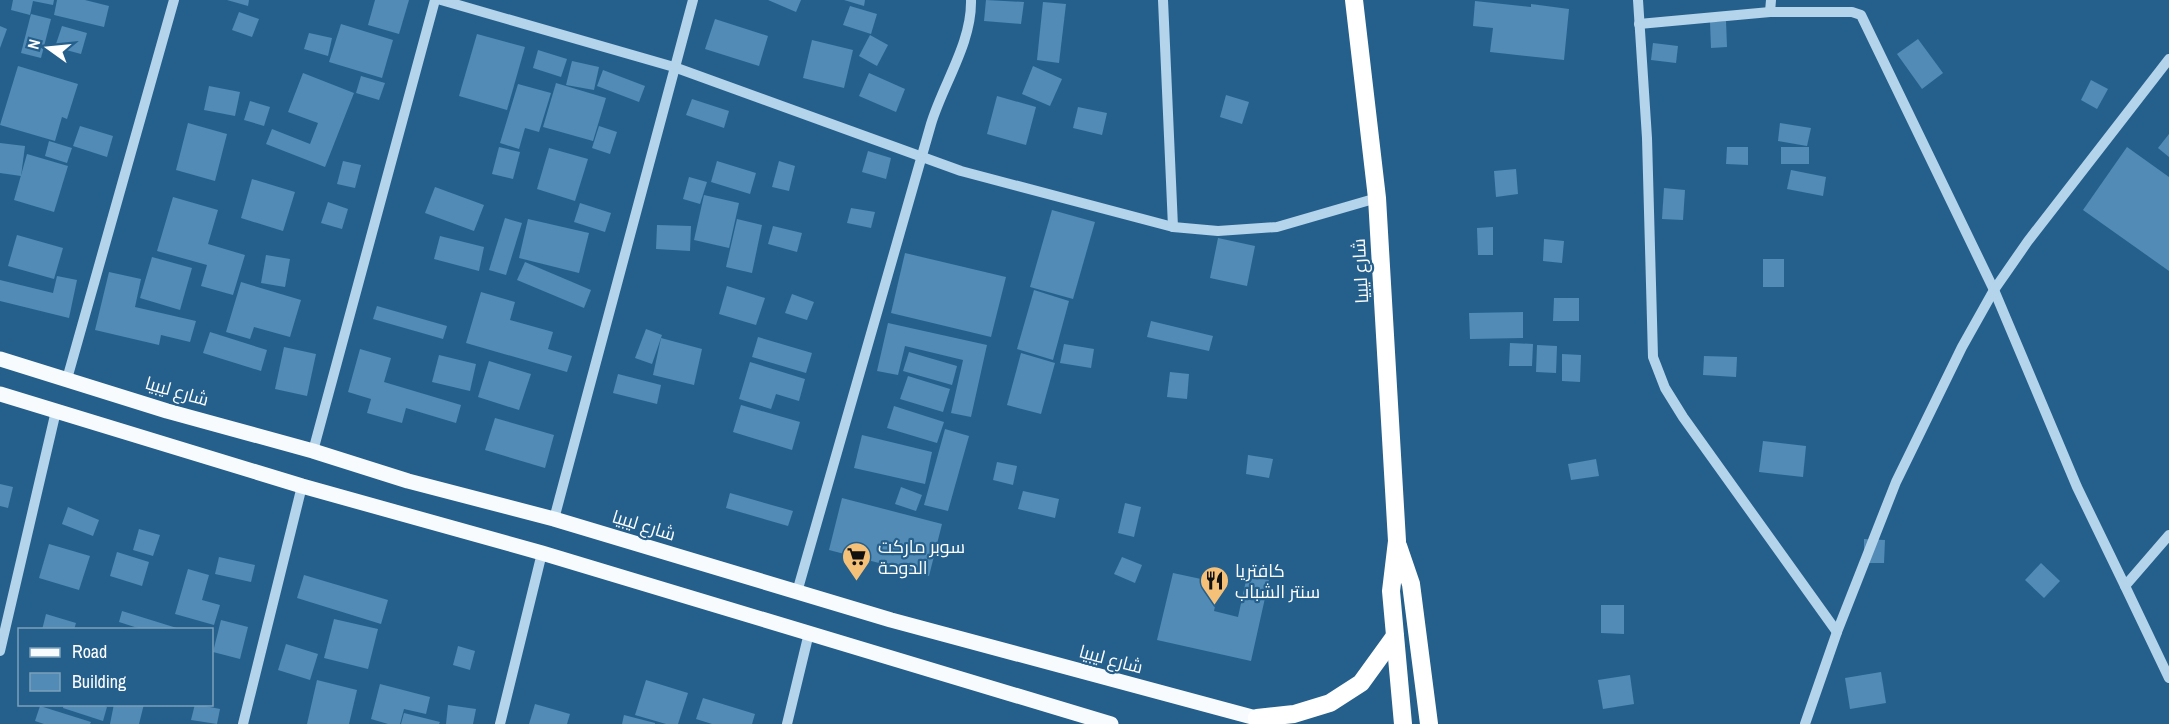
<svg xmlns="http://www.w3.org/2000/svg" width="2169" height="724" font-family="'Archivo Narrow',Cairo,sans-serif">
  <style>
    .building { fill: #518bb6 }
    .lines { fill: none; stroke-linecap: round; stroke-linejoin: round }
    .minor { stroke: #b4d4eb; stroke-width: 10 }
    .major { stroke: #f8fbfe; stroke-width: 15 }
    .highway { stroke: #fff; stroke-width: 18 }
    .labels { text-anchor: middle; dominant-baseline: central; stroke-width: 4.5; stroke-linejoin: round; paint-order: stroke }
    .street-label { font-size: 18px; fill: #fff; stroke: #25608d }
    .poi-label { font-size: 18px; fill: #fff; stroke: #25608d; text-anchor: start }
  </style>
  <rect width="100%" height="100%" fill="#25608d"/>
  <g class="building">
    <path d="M13,0H54L53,5L33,1L30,15L11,10Z"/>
    <path d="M57,0H85L109,6L104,27L54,15Z"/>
    <path d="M227,0H249L248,6Z"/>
    <path d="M375,0H409L399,34L368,25Z"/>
    <path d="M768,0H801L796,12Z"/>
    <path d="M844,0H865L864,6Z"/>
    <path d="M986,0L1024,2L1021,24L984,21Z"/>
    <path d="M1475,1L1531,7V4L1569,9L1564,60L1490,52L1493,28L1473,26Z"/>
    <path d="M1043,2L1066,4L1059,63L1037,60Z"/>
    <path d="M850,6L877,14L871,34L843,25Z"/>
    <path d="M239,12L259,19L252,37L232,30Z"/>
    <path d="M31,14L51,19L41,58L21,53Z"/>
    <path d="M715,19L768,36L759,66L705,49Z"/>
    <path d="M1726,21L1727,47L1711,48L1710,22Z"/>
    <path d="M341,24L393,40L382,78L329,62Z"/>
    <path d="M0,26L7,29L0,48Z"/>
    <path d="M62,26L87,33L81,54L55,47Z"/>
    <path d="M309,33L332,38L328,56L304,49Z"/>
    <path d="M477,34L525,47L507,110L459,96Z"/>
    <path d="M870,35L888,45L877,66L859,56Z"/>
    <path d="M1918,39L1943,73L1922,89L1897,54Z"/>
    <path d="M812,40L853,50L844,88L803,78Z"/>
    <path d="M1653,43L1678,46L1676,63L1651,60Z"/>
    <path d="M538,50L567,59L561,77L533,68Z"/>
    <path d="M572,61L599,67L594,90L566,85Z"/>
    <path d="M18,66L78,84L67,119L62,117L55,141L0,125Z"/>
    <path d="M1033,66L1062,79L1050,106L1022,94Z"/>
    <path d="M603,70L645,86L639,102L597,86Z"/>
    <path d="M303,73L354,93L325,167L266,144L272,129L310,144L318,123L288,112Z"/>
    <path d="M869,73L905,89L896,112L859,96Z"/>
    <path d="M361,76L385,83L379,100L356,93Z"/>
    <path d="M2091,80L2108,89L2097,109L2081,100Z"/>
    <path d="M556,83L606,98L593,141L543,127Z"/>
    <path d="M518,84L551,93L539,132L525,128L519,149L500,143Z"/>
    <path d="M209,86L240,92L235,116L204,110Z"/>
    <path d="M1226,95L1249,102L1242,124L1220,117Z"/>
    <path d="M997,96L1036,107L1026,145L987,134Z"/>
    <path d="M692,99L729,111L724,128L686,115Z"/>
    <path d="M250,101L270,107L264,126L244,120Z"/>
    <path d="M1078,107L1107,113L1102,135L1073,128Z"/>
    <path d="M188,123L227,134L215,181L176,170Z"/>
    <path d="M1780,123L1811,128L1807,146L1778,141Z"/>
    <path d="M80,126L113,136L107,157L73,146Z"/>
    <path d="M599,126L617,132L610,154L592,148Z"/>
    <path d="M2169,134V157L2158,148Z"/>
    <path d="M49,141L72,148L67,163L45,156Z"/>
    <path d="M0,143L25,146L21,176L0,173Z"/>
    <path d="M499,147L520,152L513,179L492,174Z"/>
    <path d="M1727,147H1748V165L1726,164Z"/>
    <rect x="1781" y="147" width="28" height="17"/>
    <path d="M2127,147L2169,177V271L2083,210Z"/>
    <path d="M549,148L588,159L575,201L537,189Z"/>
    <path d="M868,151L891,158L886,179L862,172Z"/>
    <path d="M27,154L68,166L54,212L14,200Z"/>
    <path d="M343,161L361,165L355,188L337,184Z"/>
    <path d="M717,161L756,173L750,194L711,182Z"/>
    <path d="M779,161L795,166L789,191L772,187Z"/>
    <path d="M1516,169L1518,194L1496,197L1494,171Z"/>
    <path d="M1791,170L1826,177L1823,196L1787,189Z"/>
    <path d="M689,177L707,182L700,204L683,199Z"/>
    <path d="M252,179L295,192L283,231L241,218Z"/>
    <path d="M435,187L484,205L474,231L425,213Z"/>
    <path d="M1664,188L1685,190L1683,220L1662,219Z"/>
    <path d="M704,195L739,203L729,248L694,240Z"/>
    <path d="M173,197L218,210L208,244L245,255L233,295L201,286L207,265L157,251Z"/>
    <path d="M328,202L348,209L342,229L321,223Z"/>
    <path d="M580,203L611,213L605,232L574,222Z"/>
    <path d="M851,208L875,212L871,228L847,223Z"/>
    <path d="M1052,210L1095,222L1073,299L1030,287Z"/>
    <path d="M505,218L522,223L506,275L489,270Z"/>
    <path d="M528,219L589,233L579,273L519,258Z"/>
    <path d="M737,219L762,225L752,273L726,267Z"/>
    <path d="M657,225L691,226L690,251L656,249Z"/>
    <path d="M773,226L802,233L797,252L768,244Z"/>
    <path d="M1493,227V255H1478L1477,228Z"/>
    <path d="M17,235L63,248L54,279L8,266Z"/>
    <path d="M440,236L484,247L479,271L434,259Z"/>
    <path d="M1218,238L1255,246L1247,286L1210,278Z"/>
    <path d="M1544,239L1564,241L1562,263L1543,261Z"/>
    <path d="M905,253L1006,277L991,337L891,313Z"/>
    <path d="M266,255L290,259L285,287L261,283Z"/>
    <path d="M152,257L192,268L180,310L140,298Z"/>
    <rect x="1763" y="259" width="21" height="28"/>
    <path d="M525,262L591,290L584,308L517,280Z"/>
    <path d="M109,272L141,279L135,307L196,321L190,342L161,335L159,345L95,330Z"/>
    <path d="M57,276L77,280L69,318L0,301V280L53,293Z"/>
    <path d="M241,282L301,300L290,337L254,327L250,339L226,332Z"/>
    <path d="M727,286L765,298L756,325L719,314Z"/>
    <path d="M1034,290L1069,301L1053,360L1017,349Z"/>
    <path d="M481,292L515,302L510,320L553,332L548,349L572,356L567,372L466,343Z"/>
    <path d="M792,294L814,302L807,320L785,313Z"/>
    <path d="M1554,298H1579V321H1553Z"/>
    <path d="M377,306L447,326L443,339L373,319Z"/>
    <path d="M1523,312V338L1470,339L1469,313Z"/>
    <path d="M1151,321L1213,336L1209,351L1147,337Z"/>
    <path d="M888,323L987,345L971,417L951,413L963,360L905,346L898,375L877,371Z"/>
    <path d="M646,329L662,335L652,364L635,358Z"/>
    <path d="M210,332L267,350L261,371L203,353Z"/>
    <path d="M758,337L812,353L806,373L752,357Z"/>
    <path d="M661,338L702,349L694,385L653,375Z"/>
    <path d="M1510,343L1533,344L1532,366H1509Z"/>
    <path d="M1064,344L1094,349L1091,368L1060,363Z"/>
    <path d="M1537,345L1557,346L1556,373L1536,372Z"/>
    <path d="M284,347L316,354L307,396L275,389Z"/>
    <path d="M360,349L391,358L384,382L461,405L456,423L406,408L402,423L367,413L371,399L348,392Z"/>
    <path d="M909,352L957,366L952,385L903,371Z"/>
    <path d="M1021,353L1055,363L1041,414L1007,405Z"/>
    <path d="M1562,354L1581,355L1580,382L1562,381Z"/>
    <path d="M439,355L476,364L470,391L432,382Z"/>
    <path d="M1704,356L1737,357L1736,377L1703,375Z"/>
    <path d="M489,361L531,374L519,410L478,397Z"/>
    <path d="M750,362L805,379L799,401L776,394L771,409L739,399Z"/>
    <path d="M1170,372L1189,374L1187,399L1167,397Z"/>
    <path d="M618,374L661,385L657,404L613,393Z"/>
    <path d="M908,376L950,389L943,412L900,399Z"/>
    <path d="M741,405L800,422L792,450L733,432Z"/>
    <path d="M894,406L944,422L937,443L887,428Z"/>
    <path d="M495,418L554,435L545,468L485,450Z"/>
    <path d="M945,429L969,436L948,511L924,505Z"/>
    <path d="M862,435L932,452L925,484L854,468Z"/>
    <path d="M1763,441L1806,446L1803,477L1759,472Z"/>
    <path d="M1248,455L1273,459L1269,478L1246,474Z"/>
    <path d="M1596,459L1599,476L1571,480L1568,464Z"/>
    <path d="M997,462L1017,466L1013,485L993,480Z"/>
    <path d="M0,484L13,487L8,508L0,506Z"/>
    <path d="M901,487L922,495L916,511L895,504Z"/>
    <path d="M1023,491L1059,499L1055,518L1018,509Z"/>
    <path d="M730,493L793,511L788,526L726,508Z"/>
    <path d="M842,498L942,524L929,576L829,550Z"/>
    <path d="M1125,503L1141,507L1134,537L1118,533Z"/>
    <path d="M68,507L99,520L93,536L62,524Z"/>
    <path d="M139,529L160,535L153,556L133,550Z"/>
    <path d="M1864,539L1885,540L1884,563H1864Z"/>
    <path d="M49,544L90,556L79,590L39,578Z"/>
    <path d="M117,552L149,562L142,586L110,576Z"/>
    <path d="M219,557L255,565L251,582L215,574Z"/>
    <path d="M1122,557L1142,565L1135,583L1114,574Z"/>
    <path d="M2041,563L2060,581L2044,598L2025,580Z"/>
    <path d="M188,569L209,575L202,600L220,605L214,625L175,614Z"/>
    <path d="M1173,573L1220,583L1214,611L1238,617L1247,576L1269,580L1251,661L1157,640Z"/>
    <path d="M304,575L388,600L381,624L297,598Z"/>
    <path d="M1601,605H1624V634L1601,633Z"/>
    <path d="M122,611L180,629V630H144L119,622Z"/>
    <path d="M46,614L76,623L74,630H42Z"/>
    <path d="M334,619L378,629L368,669L324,658Z"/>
    <path d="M221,620L248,627L240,659L213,652Z"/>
    <path d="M286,644L318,654L310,680L278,670Z"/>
    <path d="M458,646L475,651L470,670L453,665Z"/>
    <path d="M1881,672L1886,703L1850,709L1845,678Z"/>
    <path d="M1630,675L1634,704L1603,709L1598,680Z"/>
    <path d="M317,680L357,690L349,724H307Z"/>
    <path d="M646,680L688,693L678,724H666L635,715Z"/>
    <path d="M380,684L430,697L426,714L404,709L400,724H388L371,719Z"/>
    <path d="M703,698L755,714L752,724H712L696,719Z"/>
    <path d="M64,704H98L107,707L103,721L63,708Z"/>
    <path d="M114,704H144L139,724H110Z"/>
    <path d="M195,704L220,709L217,724L191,720Z"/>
    <path d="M535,704L570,714L567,724H529Z"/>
    <path d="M448,705L476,709L473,724H446Z"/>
    <path d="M40,706L91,722L90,724H44L35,721Z"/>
    <path d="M404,713L440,722L439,724H401Z"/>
    <path d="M624,715L655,723V724H622Z"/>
  </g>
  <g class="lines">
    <g class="minor">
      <path d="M441,0L674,67L961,171L1173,227L1218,231L1277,227L1377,198"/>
      <path d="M1163,0L1173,227"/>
      <path d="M1638,0L1647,138L1653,357L1665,388L1683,417L1837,632"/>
      <path d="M1770,12L1771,0"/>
      <path d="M1639,24L1770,12H1852L1861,15L1994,290L2077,487L2125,586L2169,535"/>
      <path d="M67,379L174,0"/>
      <path d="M313,451L435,0"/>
      <path d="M554,519L693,0"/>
      <path d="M2125,586L2169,678"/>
      <path d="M797,592C841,436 885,280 931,124C943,84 972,43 971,0"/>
      <path d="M0,651L56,411"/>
      <path d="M243,724L302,486"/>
      <path d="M500,724L542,553"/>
      <path d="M787,724L809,633"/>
      <path d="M1805,724L1837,632L1896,482L1962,347L1994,290L2028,241L2169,59"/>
    </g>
    <g class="major">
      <path d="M0,359L167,411L313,451L408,481L554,519L891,620L1267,721"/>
      <path d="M0,394L302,486L542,553L1111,724"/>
    </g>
    <g class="highway">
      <path d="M1354,0L1377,198L1397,541L1391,591L1403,724"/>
      <path d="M1398,546L1411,584L1429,724"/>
      <path d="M1257,718L1294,714L1330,703L1361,683L1395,636"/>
    </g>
  </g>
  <defs>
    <symbol id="supermarket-pin" viewBox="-11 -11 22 30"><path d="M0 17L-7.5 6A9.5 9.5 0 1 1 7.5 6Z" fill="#f5c078" stroke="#25608d"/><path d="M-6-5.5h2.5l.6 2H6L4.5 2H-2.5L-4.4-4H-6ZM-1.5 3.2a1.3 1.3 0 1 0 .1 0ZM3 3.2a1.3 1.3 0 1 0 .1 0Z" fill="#111"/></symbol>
    <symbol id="restaurant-pin" viewBox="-11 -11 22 30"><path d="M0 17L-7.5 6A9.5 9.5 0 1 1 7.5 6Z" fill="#f5c078" stroke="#25608d"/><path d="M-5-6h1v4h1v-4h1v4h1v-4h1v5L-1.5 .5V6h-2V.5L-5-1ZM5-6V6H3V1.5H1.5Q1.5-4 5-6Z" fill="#111"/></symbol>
  </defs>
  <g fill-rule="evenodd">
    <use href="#supermarket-pin" x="840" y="540" width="33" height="45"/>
    <use href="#restaurant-pin" x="1198" y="564" width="33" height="45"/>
  </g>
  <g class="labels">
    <g class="street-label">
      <text transform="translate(1360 271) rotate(-93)">شارع ليبيا</text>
      <text transform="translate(177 391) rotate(16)">شارع ليبيا</text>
      <text transform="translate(644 525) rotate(17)">شارع ليبيا</text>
      <text transform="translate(1111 659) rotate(15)">شارع ليبيا</text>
    </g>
    <g class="poi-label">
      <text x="878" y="546">سوبر ماركت<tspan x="878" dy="21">الدوحة</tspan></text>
      <text x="1235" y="570">كافتريا<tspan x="1235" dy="21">سنتر الشباب</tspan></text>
    </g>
  </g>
  <rect x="18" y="628" width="195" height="78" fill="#25608d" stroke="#7ca0bb" stroke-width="1.5"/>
  <rect x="30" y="648" width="30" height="9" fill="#f8fbfe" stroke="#7ca0bb" stroke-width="1.5"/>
  <text x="72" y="658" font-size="18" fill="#ffffff">Road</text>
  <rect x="30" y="673" width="30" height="18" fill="#518bb6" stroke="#7ca0bb" stroke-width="1.5"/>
  <text x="72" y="688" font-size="18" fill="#ffffff">Building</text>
  <g transform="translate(48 48) rotate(285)" stroke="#25608d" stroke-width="4.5" paint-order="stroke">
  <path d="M0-4.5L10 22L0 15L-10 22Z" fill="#ffffff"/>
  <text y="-9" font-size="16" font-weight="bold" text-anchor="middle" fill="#ffffff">N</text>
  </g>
</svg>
